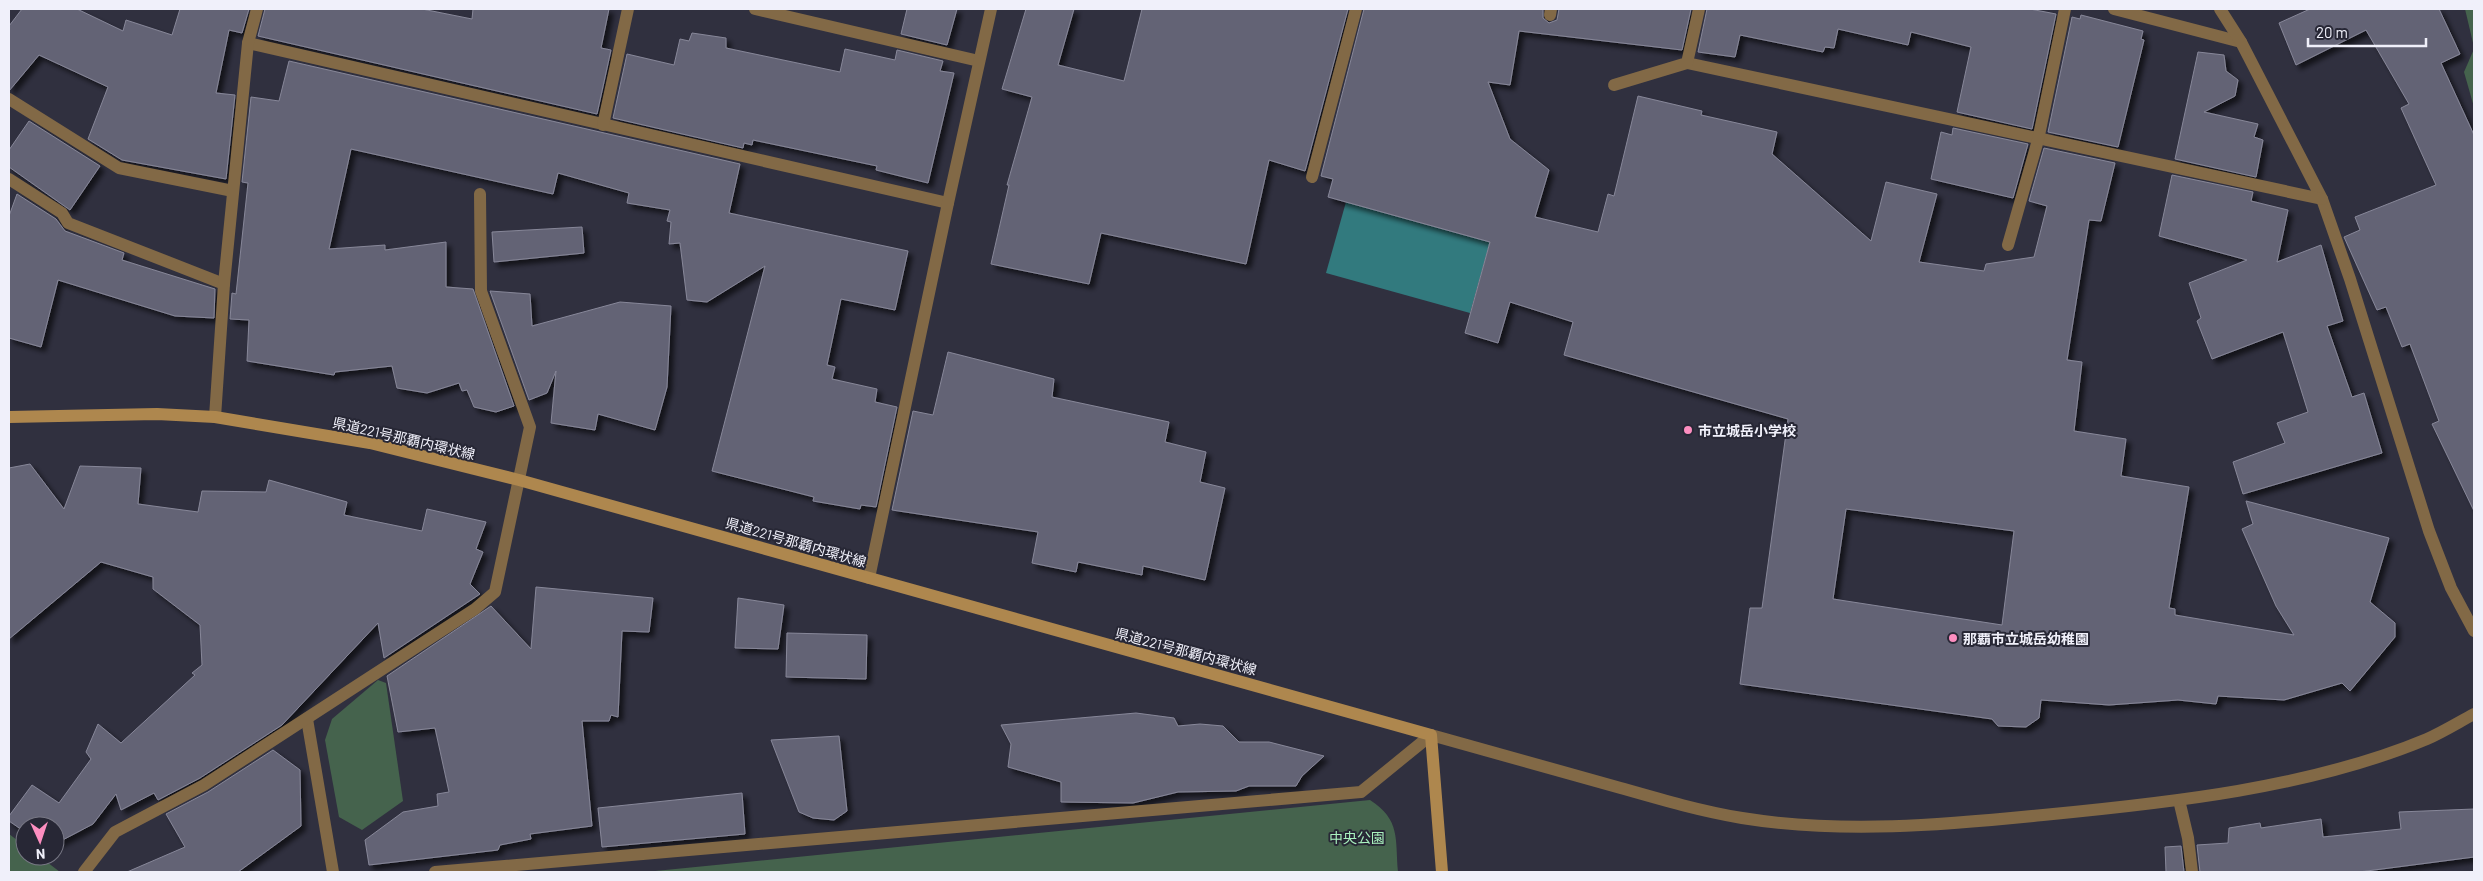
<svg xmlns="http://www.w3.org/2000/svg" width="2483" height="881" font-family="Barlow,'Noto Sans JP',sans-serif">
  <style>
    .green { fill: #45634d }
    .water { fill: #327a7e }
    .building { fill: #646475; stroke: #878799; fill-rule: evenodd; filter: url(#shadow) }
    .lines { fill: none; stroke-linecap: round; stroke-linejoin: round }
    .service { stroke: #826946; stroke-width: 12 }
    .minor { stroke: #826946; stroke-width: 12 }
    .tertiary { stroke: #826946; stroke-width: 12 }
    .secondary { stroke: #ae874e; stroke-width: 12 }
    .poi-dot { fill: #fd8ec0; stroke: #272735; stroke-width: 2 }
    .labels { text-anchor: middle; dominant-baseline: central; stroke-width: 4; stroke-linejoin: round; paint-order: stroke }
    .poi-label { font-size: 14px; font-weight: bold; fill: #f0f0fa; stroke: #272735; text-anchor: start }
    .street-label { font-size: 14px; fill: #f0f0fa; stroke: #272735 }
    .park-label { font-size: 14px; fill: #a9f1be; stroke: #272735 }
  </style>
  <defs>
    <filter id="shadow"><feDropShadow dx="4.5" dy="4.5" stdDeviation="2.5" flood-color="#0009"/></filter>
  </defs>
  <rect width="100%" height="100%" fill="#30303f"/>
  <g class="green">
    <path d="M2465,9H2474V47Z"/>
    <path d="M2474,49V107L2464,72Z"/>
    <path d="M378,680L386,683L403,801L362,830L339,817L325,740L332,719Z"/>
    <path d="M1370,800C1401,820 1395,839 1398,872H645Z"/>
    <path d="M9,834L25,846V856H39L60,872H9Z"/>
  </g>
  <path class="water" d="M1346,202L1490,242L1470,313L1326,273Z"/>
  <g class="building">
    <path d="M22,9H77L123,31L126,20L172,35L180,9H249L242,33L229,30L216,93L235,95L226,179L122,160L88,139L108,87L39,55L9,91V26Z"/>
    <path d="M265,9H422L472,19L473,9H609L601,48L611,50L597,114L258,36Z"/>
    <path d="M907,9H957L947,45L901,34Z"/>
    <path d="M1026,9H1074L1058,65L1124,81L1142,9H1348L1305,171L1269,160L1246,264L1101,233L1089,284L991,264L1009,185H1007L1032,97L1002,89Z"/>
    <path d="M1364,9H1543V18L1549,23L1557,20L1559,9H1691L1682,50L1519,31L1510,85L1488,82L1510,139L1549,170L1535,217L1598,232L1608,194L1614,196L1638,96L1702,111L1701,115L1777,132L1772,154L1871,241L1886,182L1937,194L1919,262L1984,271L1986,264L2034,257L2047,206L2029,201L2044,148L2115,163L2101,221L2089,220L2067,360L2082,362L2074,431L2126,439L2121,476L2189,487L2169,608L2175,609V615L2294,635L2276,606L2242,529L2253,524L2246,501L2389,538L2370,602L2395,623V637L2350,691L2342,683L2284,700L2218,696L2216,704L2178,700L2109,705L2041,700L2039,718L2026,727L1998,726L1992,719L1740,684L1750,608H1762L1788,419L1564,355L1573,322L1510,302L1498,343L1465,333L1490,242L1328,197L1333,179L1321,176ZM1846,509L2014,531L2002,625L1833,599Z"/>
    <path d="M1707,9H2030L2056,14L2032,129L1957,112L1971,47L1911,32L1908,45L1838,29L1834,48L1825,47L1823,52L1740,35L1735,57L1698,52Z"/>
    <path d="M2310,9H2439L2460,54L2441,63L2474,135V511L2432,424L2439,421L2410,344L2402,347L2386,307L2377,310L2344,237L2360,230L2355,217L2436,185L2401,108L2409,104L2366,30L2296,65L2279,23Z"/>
    <path d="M2081,15L2143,31L2141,39L2144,40L2118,147L2048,132L2072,17L2080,19Z"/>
    <path d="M692,33L726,38V48L840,72L845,49L895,60L897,50L943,61L940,71L954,73L928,183L876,170L877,166L753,140L752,145L744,143L743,148L613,118L627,54L674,65L680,39L689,41Z"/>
    <path d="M2198,52L2224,55L2226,71L2238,80L2235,96L2204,112L2258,124L2254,137L2263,140L2256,177L2175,159Z"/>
    <path d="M289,61L740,164L729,213L908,251L895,310L841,299L827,365L835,367L832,379L877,389L875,402L897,407L876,507L861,505L860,509L813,501L814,497L712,471L765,266L707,302L687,300L680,243L669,244L671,222L667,221L670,210L627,203L629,193L558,173L553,194L351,149L329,249L385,245V250L446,242V287L473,289L514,406L496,412L474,407L467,390L462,391L459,383L427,393L397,388L392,366L335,372L334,375L247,361L249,320L230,319L232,293L236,294L248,183L242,182L251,97L279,101Z"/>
    <path d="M29,121L100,166L70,210L9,167V150Z"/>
    <path d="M1953,128L2028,144L2013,198L1931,179L1941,132L1952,135Z"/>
    <path d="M2172,175L2253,192L2251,201L2288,210L2277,262L2321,245L2343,321L2327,326L2352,397L2364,393L2382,453L2243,494L2233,462L2285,443L2277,423L2308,412L2283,332L2212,359L2197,321L2201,318L2189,283L2247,260L2159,236Z"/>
    <path d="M17,194L56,219L65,231L124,253L122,260L215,289L214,318L175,316L58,280L41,347L9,338V216Z"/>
    <path d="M582,227L584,253L494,262L492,232Z"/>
    <path d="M490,291L530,294L532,326L620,302L671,306L667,387L655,430L598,414L595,430L551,423L556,371L547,393L529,400Z"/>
    <path d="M948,352L1054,379L1052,397L1169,422L1165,442L1206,452L1200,482L1225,488L1205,580L1143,566L1142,575L1078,562L1076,572L1032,563L1038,532L892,510L913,411L933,415Z"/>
    <path d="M30,464L64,509L80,466L141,468L138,504L198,512L202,491L266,492L269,480L347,502L344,515L422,531L427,509L486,522L476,549L483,552L470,584L480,594L384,658L378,623L282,725L200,778L158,800L154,793L121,810L116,794L93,824L55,844V826H25V832L9,821V816L32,785L59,803L91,759L86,752L98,724L121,743L195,675L192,673L202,665L200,625L153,589V577L101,562L9,639V468Z"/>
    <path d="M536,587L653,598L649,632L622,631L618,717L611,715L609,721H582L592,826L530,834L531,839L500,845L498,850L369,865L365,840L403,812L438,806L437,794L449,792L435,728L398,732L387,676L491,606L531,649Z"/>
    <path d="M738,598L784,605L778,649L735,648Z"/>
    <path d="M787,633L867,635L866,679L786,677Z"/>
    <path d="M1136,713L1174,718L1178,726L1200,724L1223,726L1239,742H1269L1324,756L1302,776L1296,786H1249L1236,791L1178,792L1133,803L1061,802V782L1008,767L1011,744L1001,725Z"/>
    <path d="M839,736L847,811L834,820L813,818L799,812L771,740Z"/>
    <path d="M273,750L300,770L301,826L238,872H127L185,847L166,814L208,792Z"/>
    <path d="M742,793L745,834L602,847L598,808Z"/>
    <path d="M2474,809V857L2359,872H2200L2197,845L2228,843L2229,828L2260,823L2261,828L2321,819L2323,837L2401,829L2399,812Z"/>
    <path d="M2181,846L2184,872H2166L2165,847Z"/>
  </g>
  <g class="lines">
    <path class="service" d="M2179,800L2188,838L2192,872"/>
    <g class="minor">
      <path d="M755,9L979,61"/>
      <path d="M2114,9L2241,42"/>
      <path d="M2220,9L2241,42L2322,199L2350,279L2429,531L2451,588L2474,631"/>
      <path d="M1550,15L1551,9"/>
      <path d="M248,43L948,203"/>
      <path d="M1687,63L2322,199"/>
      <path d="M1614,85L1687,63L1699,9"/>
      <path d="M9,99L119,168L233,191"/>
      <path d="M603,125L628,9"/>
      <path d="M1312,177L1356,9"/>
      <path d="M9,179L62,213L68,223L224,284"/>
      <path d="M2008,245L2038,140L2065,9"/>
      <path d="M215,417L224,284L248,43L257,9"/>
      <path d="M869,578L948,203L991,9"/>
      <path d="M307,719L333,872"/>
      <path d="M84,872L115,832L204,785L475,609L495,592L530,427L481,291L480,194"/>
      <path d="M435,872L1361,792L1431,735"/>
    </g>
    <path class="tertiary" d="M1431,735C1493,752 1555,770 1617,787C1659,799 1700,811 1742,818C1841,834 1944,825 2043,815C2168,803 2310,788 2427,739C2443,732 2459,722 2474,714"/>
    <path class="secondary" d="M9,417L157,414L215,417L370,443L519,480L1431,735L1442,872"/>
  </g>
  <g class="poi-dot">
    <circle cx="1688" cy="430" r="5"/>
    <circle cx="1953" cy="638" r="5"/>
  </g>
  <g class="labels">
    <g class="poi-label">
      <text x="1698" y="430">市立城岳小学校</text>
      <text x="1963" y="638">那覇市立城岳幼稚園</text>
    </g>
    <g class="street-label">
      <text transform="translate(404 438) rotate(13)">県道221号那覇内環状線</text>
      <text transform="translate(796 542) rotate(16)">県道221号那覇内環状線</text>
      <text transform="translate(1186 651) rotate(15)">県道221号那覇内環状線</text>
    </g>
    <g class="park-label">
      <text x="1357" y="837">中央公園</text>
    </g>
  </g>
  <rect width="2483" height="881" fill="none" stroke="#f0f0fa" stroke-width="20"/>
  <g transform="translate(40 841) rotate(177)"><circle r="24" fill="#272735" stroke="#777784"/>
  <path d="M0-4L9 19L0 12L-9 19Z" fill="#fd8ec0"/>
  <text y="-8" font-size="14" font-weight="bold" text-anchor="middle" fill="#f0f0fa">N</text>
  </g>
  <path d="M2308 38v8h118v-8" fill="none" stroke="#f0f0fa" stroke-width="2.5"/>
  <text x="2316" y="38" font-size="15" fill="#f0f0fa" stroke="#272735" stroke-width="4" paint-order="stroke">20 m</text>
</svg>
